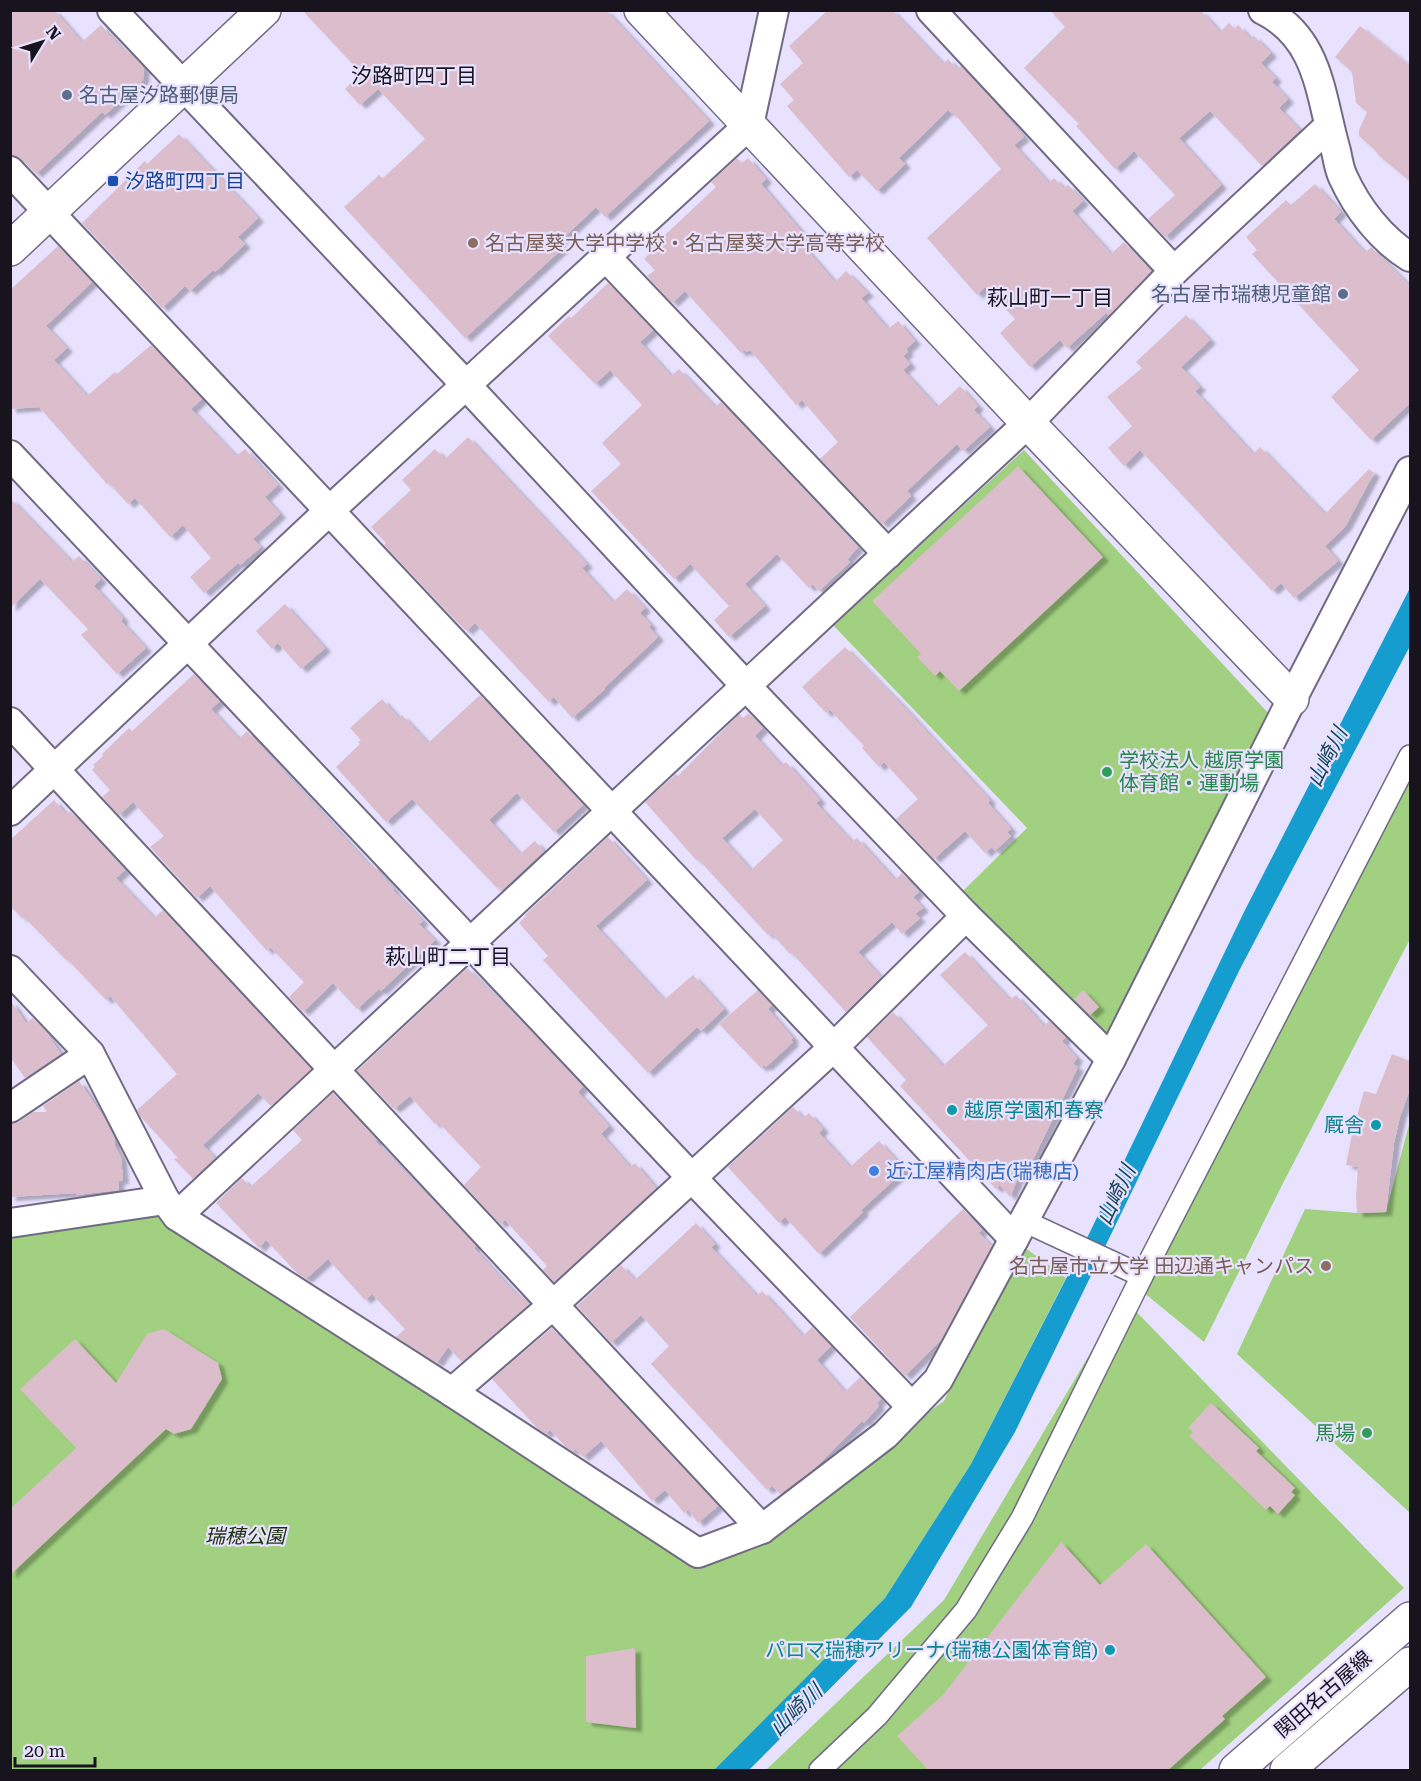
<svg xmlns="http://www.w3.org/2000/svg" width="1421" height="1781" font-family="'Roboto Serif','Noto Sans JP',serif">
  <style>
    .green { fill: #a1d080 }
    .water { fill: #149dce }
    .building { fill: #dbbdcc; fill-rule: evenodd; filter: url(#shadow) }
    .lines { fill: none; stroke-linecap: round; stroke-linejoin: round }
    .pedestrian-casing { stroke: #706a83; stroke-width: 24 }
    .minor-casing { stroke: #706a83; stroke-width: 32 }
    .tertiary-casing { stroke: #706a83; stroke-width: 36 }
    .primary-casing { stroke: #706a83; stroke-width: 36 }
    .pedestrian { stroke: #fff; stroke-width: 21 }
    .minor { stroke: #fff; stroke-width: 28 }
    .tertiary { stroke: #fff; stroke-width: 33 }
    .primary { stroke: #fff; stroke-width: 33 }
    .service-dot { fill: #5c6f8a; stroke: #e9e2ff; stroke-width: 2 }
    .transit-dot { fill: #1a4fb4; stroke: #e9e2ff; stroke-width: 2 }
    .education-dot { fill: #8d6e63; stroke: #e9e2ff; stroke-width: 2 }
    .leisure-dot { fill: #2e9e5b; stroke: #e9e2ff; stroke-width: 2 }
    .culture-dot { fill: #0f9aa8; stroke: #e9e2ff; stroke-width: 2 }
    .shop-dot { fill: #3f7fe0; stroke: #e9e2ff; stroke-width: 2 }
    .labels { text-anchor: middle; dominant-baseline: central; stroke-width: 4.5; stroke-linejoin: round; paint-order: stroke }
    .service-label { font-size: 20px; fill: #4e5e75; stroke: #e9e2ff; text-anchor: start }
    .transit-label { font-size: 20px; fill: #164399; stroke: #e9e2ff; text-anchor: start }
    .education-label { font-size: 20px; fill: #785e54; stroke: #e9e2ff; text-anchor: start }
    .leisure-label { font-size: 20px; fill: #27864d; stroke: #e9e2ff; text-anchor: start }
    .culture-label { font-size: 20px; fill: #0d838f; stroke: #e9e2ff; text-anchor: end }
    .shop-label { font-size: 20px; fill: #366cbe; stroke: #e9e2ff; text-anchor: start }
    .park-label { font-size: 20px; font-style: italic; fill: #1c300d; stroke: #e9e2ff }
    .street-label { font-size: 20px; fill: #17141e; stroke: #e9e2ff }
    .neighbourhood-label { font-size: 21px; fill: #17141e; stroke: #e9e2ff }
    .water-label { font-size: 21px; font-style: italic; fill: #14455a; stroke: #e9e2ff }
  </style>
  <defs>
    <filter id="shadow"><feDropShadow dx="6" dy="4" stdDeviation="1.5" flood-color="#0004"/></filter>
  </defs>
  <rect width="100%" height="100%" fill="#e9e2ff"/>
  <g class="green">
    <path d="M1024,450L1270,715L1104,1042L963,891L1027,828L833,625Z"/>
    <path d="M1410,769V939L1280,1189L1204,1342L1143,1292Z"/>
    <path d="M1410,1121V1511L1409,1512L1237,1354L1305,1209L1357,1213L1386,1212Z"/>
    <path d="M165,1200L698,1553L762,1529L944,1401L1020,1244L1066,1278L971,1464L885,1598L714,1770H11L10,1223Z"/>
    <path d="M1123,1298L1404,1588L1200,1770H766L944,1600Z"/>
  </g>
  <path class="water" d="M1410,588V646L1240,969L1015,1432L911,1607L749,1770H714L885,1598L971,1464L1090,1232L1244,912Z"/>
  <g class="building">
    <path d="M10,10H54L82,42L101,25L123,50L125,48L144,68L143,80L105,115L102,112L36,174L22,159L10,155Z"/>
    <path d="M302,10H606L709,121L605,217L596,207L558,243L563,248L465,338L344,207L379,175L383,178L425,139L378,89L360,105L345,89L361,73Z"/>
    <path d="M828,10H892L943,64L948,59L957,69L961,66L993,101L1024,137L1014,145L1049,183L1054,178L1064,188L1068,185L1083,201L1072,211L1111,254L1124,242L1151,271L1113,311L1108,315L1106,313L1067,348L1060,340L1030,367L1000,333L1015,319L985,287L977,295L927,238L1001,169L953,112L952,114L948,110L899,158L905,164L877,191L857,170L849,177L787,106L794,100L780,84L803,63L789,46Z"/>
    <path d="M1050,10L1201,11L1220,32L1229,23L1235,29L1238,25L1251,39L1254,36L1271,53L1261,63L1276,78L1272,82L1288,99L1279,108L1300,130L1262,166L1210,111L1179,138L1221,185L1165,237L1148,219L1175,195L1134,151L1115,169L1076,126L1079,124L1024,68L1065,27Z"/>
    <path d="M1360,26L1410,66V181L1378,155L1377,152L1359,136V130L1367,112L1356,103L1352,72L1335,57Z"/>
    <path d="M179,134L258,218L238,237L245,244L215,272L213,270L190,291L185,286L162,308L82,223L145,161L147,164Z"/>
    <path d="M737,158L742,163L748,158L766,179L761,184L812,244L806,249L835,282L846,271L868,293L861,298L888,329L898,321L915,341L906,349L908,352L903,356L910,364L903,370L937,407L960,386L978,406L974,410L990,427L963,451L957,444L907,491L911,496L882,524L820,459L838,442L802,400L796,405L750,350L747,352L744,350L741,353L685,291L672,303L647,276L655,270L644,259L653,250L651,248L716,187L711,182Z"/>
    <path d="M1315,184L1341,212L1334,219L1365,253L1371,247L1410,286V403L1371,440L1331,397L1359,370L1252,254L1257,250L1246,237L1286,200L1291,205Z"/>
    <path d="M58,246L92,282L46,326L67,348L54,360L87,396L115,372L117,374L151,345L202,399L191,409L236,456L245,449L278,485L265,497L280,514L253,539L261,547L240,565L238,563L204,593L190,577L211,558L183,525L170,537L135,498L128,504L108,482L107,484L39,407L10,409V290Z"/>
    <path d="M608,283L653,330L640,342L671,376L679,369L715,407L721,402L858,547L847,560L850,562L819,591L812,584L809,588L777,554L745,584L765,606L729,637L714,620L729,606L690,564L674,579L591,491L621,464L602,443L642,405L610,370L595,384L548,336L569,316L571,318Z"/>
    <path d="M1186,315L1210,340L1181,367L1200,387L1195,391L1253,454L1260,447L1325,514L1369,469L1374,473L1345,527L1325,546L1338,561L1294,598L1281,583L1272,591L1140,450L1124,466L1108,448L1132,426L1107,397L1142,368L1136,362Z"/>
    <path d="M468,437L587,564L582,568L613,602L627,589L645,608L640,613L651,625L649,627L658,637L604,688L605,689L572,718L554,697L549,702L475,623L467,631L458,623L384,545L386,543L371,527L411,490L402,480L435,449L445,459Z"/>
    <path d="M1018,466L1103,557L959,691L940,671L935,676L917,657L921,654L872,601Z"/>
    <path d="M10,498L72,562L79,556L101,579L94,586L123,618L121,621L146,648L117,674L81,635L88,629L40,579L10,608Z"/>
    <path d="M285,604L325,648L301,669L278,643L272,649L256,631Z"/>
    <path d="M845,647L904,707L990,800L988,803L1011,829L1007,832L1011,836L995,851L992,847L985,853L965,831L934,859L896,819L918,799L884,762L879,767L862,748L864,746L830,710L826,713L802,687Z"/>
    <path d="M194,674L220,701L211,709L239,739L247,731L370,866L372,864L394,889L393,890L423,921L419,924L435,940L381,991L379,989L357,1009L333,983L303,1012L289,997L304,982L270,947L267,951L210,886L197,898L150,847L164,836L133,802L119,815L102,797L110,790L92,770L95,767L93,765L103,756L102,754L129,728L132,731Z"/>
    <path d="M480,695L583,805L554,832L517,793L489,820L520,854L535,841L544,851L502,890L498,886L497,888L412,799L386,822L336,767L360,744L358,742L361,740L350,728L382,699L399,718L402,715L428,743Z"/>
    <path d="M749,713L763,728L755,736L782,766L786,762L820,800L816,803L852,842L857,838L895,880L902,873L919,892L913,897L923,908L915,914L920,918L902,934L892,922L858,952L881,977L846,1012L791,952L790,954L771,933L768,935L698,859L697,861L645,802L676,774L678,776L739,714L743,718ZM755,809L783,840L751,870L722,838Z"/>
    <path d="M54,800L66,814L70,811L125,870L116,878L154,918L163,910L311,1069L271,1106L258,1093L203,1145L215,1158L193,1179L174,1159L178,1158L140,1116L137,1110L177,1074L110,996L106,1000L68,960L67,961L24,917L22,918L10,906V840Z"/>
    <path d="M608,837L647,880L596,926L664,1000L693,975L724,1009L701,1031L697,1027L648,1073L543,960L548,956L519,923L526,916L525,915Z"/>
    <path d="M965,952L1010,1000L1016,995L1044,1026L1049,1021L1066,1037L1062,1041L1077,1058L1073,1064L1078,1067L1023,1180L1018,1178L1010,1197L1000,1185L996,1189L900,1086L906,1080L867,1037L893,1012L943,1066L988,1025L940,975Z"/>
    <path d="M467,968L522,1022L583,1087L578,1092L609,1126L601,1134L630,1167L635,1163L656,1188L554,1282L543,1270L547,1266L505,1220L500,1224L464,1185L481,1167L438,1122L435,1124L410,1096L394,1109L357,1071Z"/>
    <path d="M758,990L772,1005L768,1009L793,1038L791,1040L793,1042L766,1067L764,1065L761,1068L719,1024Z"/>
    <path d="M1083,990L1099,1007L1090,1015L1074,999Z"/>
    <path d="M10,1000L26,1023L33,1018L47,1033L61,1054L25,1078L10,1057Z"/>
    <path d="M1392,1054L1410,1061V1089L1400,1117L1394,1143L1386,1212L1357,1213L1356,1196L1358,1167L1346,1165L1352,1134L1364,1091L1376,1094Z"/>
    <path d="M79,1081L105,1119L114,1137L115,1146L121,1157L123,1180L118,1181L119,1190L76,1195V1193L10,1197V1124L19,1122L33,1112H47L43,1106Z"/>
    <path d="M333,1093L377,1140L375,1141L476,1246L474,1248L516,1294L518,1292L529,1304L462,1362L448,1347L437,1363L396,1337L405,1329L372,1294L365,1300L328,1259L306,1279L298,1274L266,1240L259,1248L216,1203L242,1178L250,1187L302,1140L293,1130Z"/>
    <path d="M793,1107L803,1118L809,1113L823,1129L819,1133L850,1167L879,1141L905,1170L861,1210L863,1212L819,1254L785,1217L779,1223L728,1167Z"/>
    <path d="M963,1209L982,1230L979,1233L992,1246L941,1340L905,1376L850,1317Z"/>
    <path d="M696,1223L715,1244L711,1247L757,1296L762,1291L803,1336L812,1327L831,1346L817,1360L845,1392L860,1377L881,1399L877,1403L879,1406L864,1423L862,1421L813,1470L780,1494L772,1486L767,1490L651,1364L669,1346L641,1315L611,1343L577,1306L621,1265L635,1280Z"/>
    <path d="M552,1328L718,1506L698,1523L688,1510L684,1513L665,1490L652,1501L601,1441L583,1457L575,1449L573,1451L567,1448L550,1430L546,1434L538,1429L492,1379Z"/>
    <path d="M164,1329L218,1363L222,1379L191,1429L174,1434L166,1429L10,1575V1509L76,1448L20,1389L75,1339L116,1383L147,1334Z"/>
    <path d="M1211,1403L1259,1448L1256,1451L1295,1488L1291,1492L1295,1495L1278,1514L1270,1506L1266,1510L1189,1436L1193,1432L1188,1428Z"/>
    <path d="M1061,1542L1100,1585L1146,1544L1266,1677L1222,1716L1225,1719L1168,1770H928L897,1736L943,1695Z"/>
    <path d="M635,1648L636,1728L586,1722V1656Z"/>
  </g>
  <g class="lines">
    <defs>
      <g id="pedestrian">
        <path d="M1024,1221L1142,1276"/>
        <path d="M820,1770L877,1716L966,1610L1022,1518L1142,1276L1410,756"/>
      </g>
      <g id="minor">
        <path d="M112,10L466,385L746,686L966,916L1111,1059"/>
        <path d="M931,10L1174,271"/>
        <path d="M1263,10C1320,38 1320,96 1336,151C1338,160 1339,169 1343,177C1357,208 1381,239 1410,257"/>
        <path d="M10,171L1014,1239"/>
        <path d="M606,257L888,554"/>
        <path d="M10,455L691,1177L912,1407"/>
        <path d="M10,722L762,1529"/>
        <path d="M10,811L330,510L749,125L774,10"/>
        <path d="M10,970L90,1054L165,1200"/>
        <path d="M10,1108L90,1054"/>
        <path d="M177,1216L1028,423L1174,271L1329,126"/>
        <path d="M10,1223L165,1200L177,1216L452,1392L698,1553L762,1529L885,1435L938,1380L1111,1059L1292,699L1410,471"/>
        <path d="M452,1392L553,1305L834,1047L966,916"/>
      </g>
      <g id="tertiary">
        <path d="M641,10L1028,423L1292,699"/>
        <path d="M10,249L264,10"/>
      </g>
      <g id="primary">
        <path d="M1236,1770L1410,1619"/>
        <path d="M1287,1770L1410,1664"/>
      </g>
    </defs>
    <use href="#pedestrian" class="pedestrian-casing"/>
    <use href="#minor" class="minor-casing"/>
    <use href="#tertiary" class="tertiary-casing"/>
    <use href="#primary" class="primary-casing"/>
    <use href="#pedestrian" class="pedestrian"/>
    <use href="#minor" class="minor"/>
    <use href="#tertiary" class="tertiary"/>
    <use href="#primary" class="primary"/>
  </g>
  <g class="service-dot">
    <circle cx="67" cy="95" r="6"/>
    <circle cx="1343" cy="294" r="6"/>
  </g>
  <rect class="transit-dot" x="107" y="175" width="12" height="12" rx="3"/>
  <g class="education-dot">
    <circle cx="473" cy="243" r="6"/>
    <circle cx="1326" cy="1266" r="6"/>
  </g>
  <g class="leisure-dot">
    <circle cx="1107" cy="772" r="6"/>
    <circle cx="1367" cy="1433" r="6"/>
  </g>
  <g class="culture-dot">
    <circle cx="952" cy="1110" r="6"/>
    <circle cx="1376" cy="1125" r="6"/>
    <circle cx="1110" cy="1650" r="6"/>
  </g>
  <circle class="shop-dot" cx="874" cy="1171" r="6"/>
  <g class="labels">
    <g class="service-label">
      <text x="79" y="95">名古屋汐路郵便局</text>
      <text x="1331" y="294" text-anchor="end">名古屋市瑞穂児童館</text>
    </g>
    <g class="transit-label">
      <text x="125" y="181">汐路町四丁目</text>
    </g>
    <g class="education-label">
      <text x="485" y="243">名古屋葵大学中学校・名古屋葵大学高等学校</text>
      <text x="1314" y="1266" text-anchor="end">名古屋市立大学 田辺通キャンパス</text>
    </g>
    <g class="leisure-label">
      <text x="1119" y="760">学校法人 越原学園<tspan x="1119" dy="23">体育館・運動場</tspan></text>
      <text x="1355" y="1433" text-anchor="end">馬場</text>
    </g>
    <g class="culture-label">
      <text x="964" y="1110" text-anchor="start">越原学園和春寮</text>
      <text x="1364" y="1125">厩舎</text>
      <text x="1098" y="1650">パロマ瑞穂アリーナ(瑞穂公園体育館)</text>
    </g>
    <g class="shop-label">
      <text x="886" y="1171">近江屋精肉店(瑞穂店)</text>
    </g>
    <g class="park-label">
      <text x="245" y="1536">瑞穂公園</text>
    </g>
    <g class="street-label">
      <text transform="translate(1323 1694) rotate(-41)">関田名古屋線</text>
    </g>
    <g class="neighbourhood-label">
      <text x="414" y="76">汐路町四丁目</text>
      <text x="1050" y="298">萩山町一丁目</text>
      <text x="448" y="957">萩山町二丁目</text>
    </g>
    <g class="water-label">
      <text transform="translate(1327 757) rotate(-63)">山崎川</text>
      <text transform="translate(1116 1195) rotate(-65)">山崎川</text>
      <text transform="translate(796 1710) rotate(-44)">山崎川</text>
    </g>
  </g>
  <rect width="1421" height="1781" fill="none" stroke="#17141e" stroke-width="24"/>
  <g transform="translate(42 42) rotate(52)" stroke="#e9e2ff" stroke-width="4.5" paint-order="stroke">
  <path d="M0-4.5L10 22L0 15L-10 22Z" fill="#17141e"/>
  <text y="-9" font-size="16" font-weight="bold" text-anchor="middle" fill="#17141e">N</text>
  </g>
  <path d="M15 1757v9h80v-9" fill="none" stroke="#17141e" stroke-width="3"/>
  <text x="24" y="1757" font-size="18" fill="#17141e" stroke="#e9e2ff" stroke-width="4.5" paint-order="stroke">20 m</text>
</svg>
